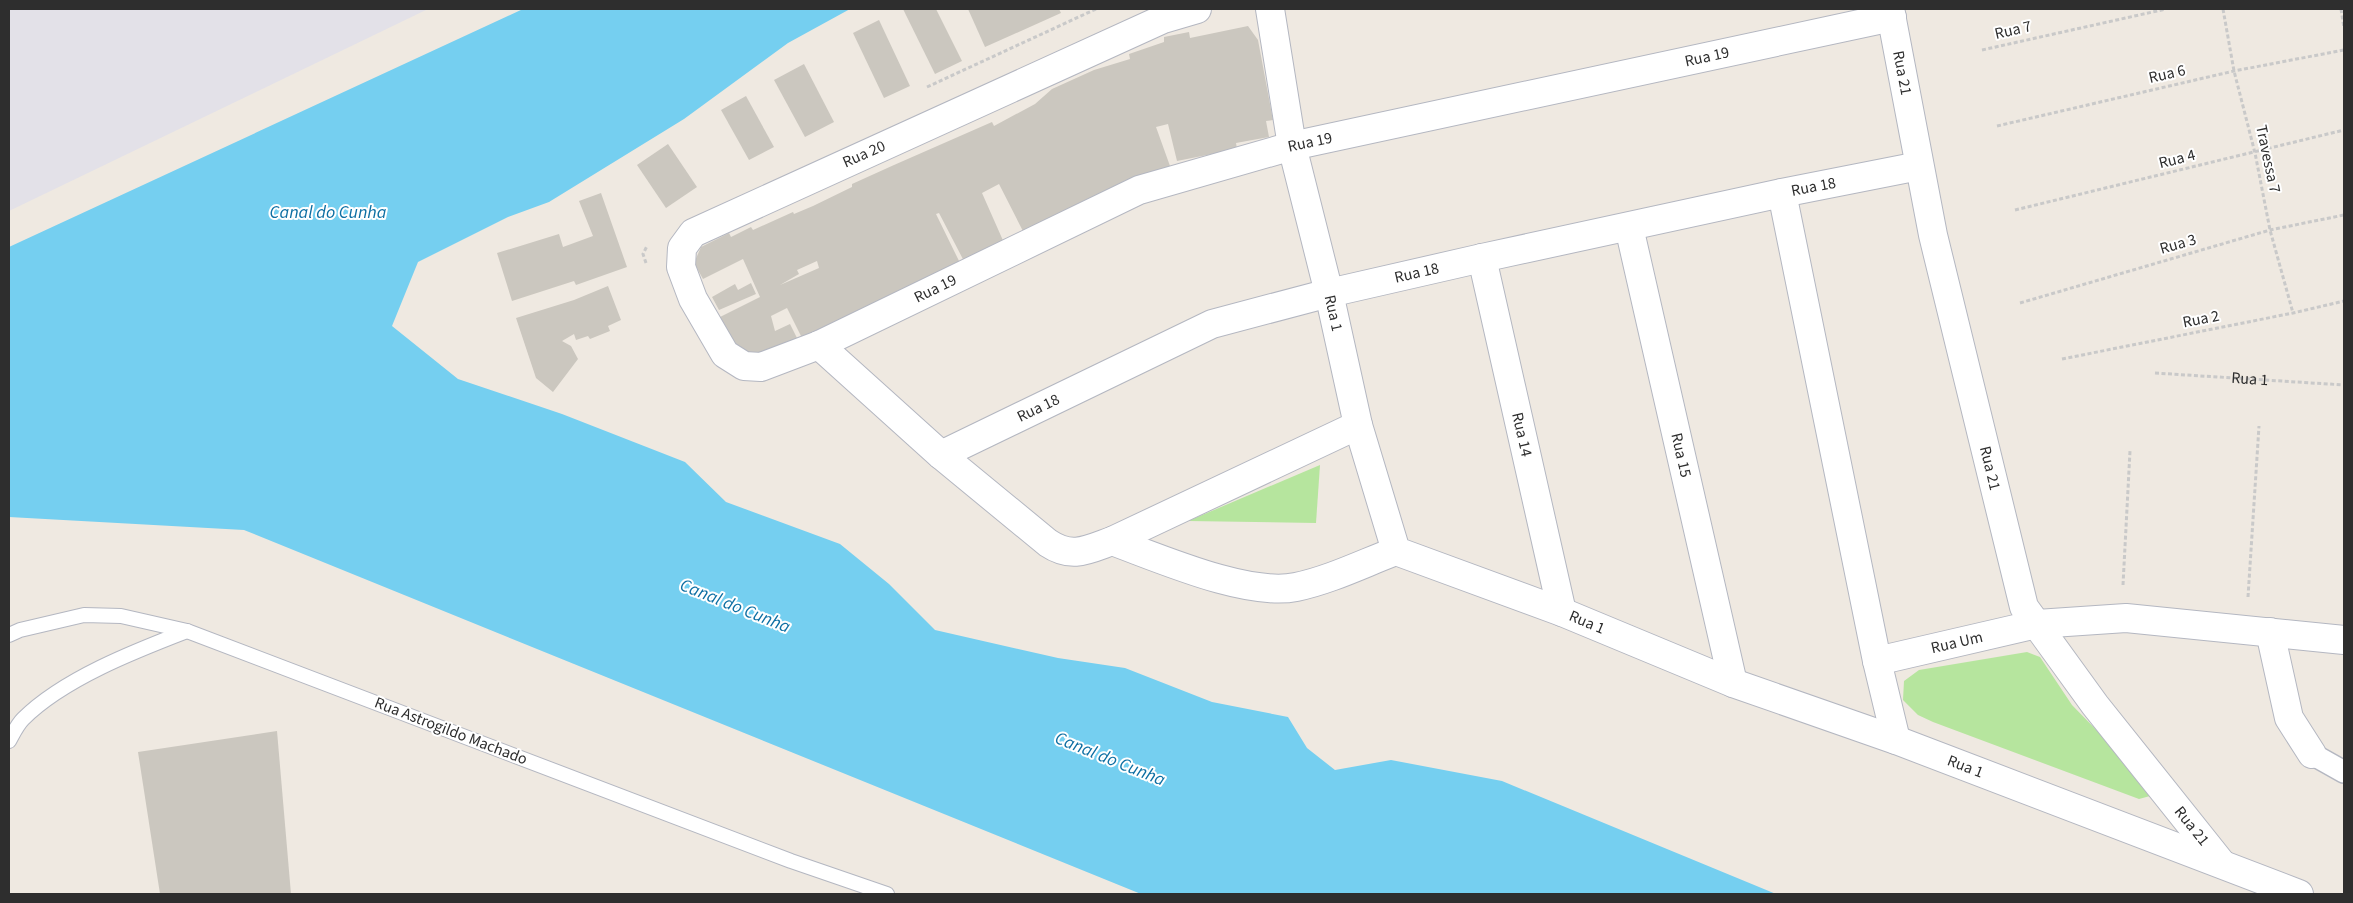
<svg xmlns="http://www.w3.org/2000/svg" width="2353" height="903" font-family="'Source Sans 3',sans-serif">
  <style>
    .industrial { fill: #e3e1e8 }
    .green { fill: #b6e59e }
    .water { fill: #75cff0 }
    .building { fill: #cbc7bf; fill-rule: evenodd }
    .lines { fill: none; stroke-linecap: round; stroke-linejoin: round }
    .service-casing { stroke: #b4b7c1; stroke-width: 16 }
    .pedestrian-casing { stroke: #b4b7c1; stroke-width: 24 }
    .minor-casing { stroke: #b4b7c1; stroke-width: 30 }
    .path { stroke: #c9c9c9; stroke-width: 3; stroke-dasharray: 4 2.5; stroke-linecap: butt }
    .service { stroke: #fff; stroke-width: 14 }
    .pedestrian { stroke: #fff; stroke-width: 21 }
    .minor { stroke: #fff; stroke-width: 28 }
    .labels { text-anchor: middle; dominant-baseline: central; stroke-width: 4; stroke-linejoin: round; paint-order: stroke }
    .street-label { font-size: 16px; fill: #2e2e2e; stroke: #fff }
    .water-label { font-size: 18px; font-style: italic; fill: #0d6fa3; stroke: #fff }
  </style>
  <rect width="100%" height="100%" fill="#efe9e1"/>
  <path class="industrial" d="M9,9H428L9,211Z"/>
  <g class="green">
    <path d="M1320,465L1316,523L1188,521Z"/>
    <path d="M2027,652L2040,657L2072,705L2149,784L2150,796L2139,799L1933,722L1918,715L1903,700L1904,681L1919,670Z"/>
  </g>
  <path class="water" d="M523,9H850L788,43L684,119L549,202L508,217L418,262L392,326L458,379L562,414L685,462L726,502L840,544L889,584L935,630L1058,658L1125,668L1212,702L1288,717L1307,748L1335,770L1391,760L1502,781L1776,894H1141L244,530L9,517V247Z"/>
  <g class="building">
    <path d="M903,9H936L962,61L935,74Z"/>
    <path d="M968,9H1059L1061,13L985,47Z"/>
    <path d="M879,20L910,86L884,98L853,33Z"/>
    <path d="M1248,26L1258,40L1273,120L1266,121L1269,137L1236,143L1237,149L1177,161L1168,124L1156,127L1170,166L1027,239L999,184L982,193L1005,245L966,265L939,213L936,214L960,263L804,342L787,308L771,316L775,331L790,324L801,346L743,358L718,318L760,297L743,259L703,279L694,263L701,247L729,233L731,237L751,227L753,230L793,212L794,214L813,206L852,187V184L894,165L992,122L994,126L1035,104L1052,89L1094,70L1130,59L1129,54L1164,42V37L1189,32L1190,38ZM817,261L819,268L780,285L799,274L797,270Z"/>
    <path d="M804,64L834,122L805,137L774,80Z"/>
    <path d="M746,96L774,147L749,160L721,110Z"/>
    <path d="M668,144L697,187L666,208L637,165Z"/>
    <path d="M601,193L627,267L576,285L574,281L512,301L497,253L559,234L563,247L593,236L579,201Z"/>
    <path d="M751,283L756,294L719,310L712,297L735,284L738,290Z"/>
    <path d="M608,286L621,320L608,326L610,331L590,339L588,336L576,340L574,334L562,341L571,346L578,359L553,392L536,378L516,318L574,300Z"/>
    <path d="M277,731L291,894H160L138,752Z"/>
  </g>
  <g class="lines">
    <defs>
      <g id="service">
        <path d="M9,635L20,630L84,615L121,616L187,631L791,861L887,894"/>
        <path d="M9,741C13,734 17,725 23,719C63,679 135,651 187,631"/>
      </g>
      <path id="pedestrian" d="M2312,754L2344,772"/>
      <g id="minor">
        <path id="s2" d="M1197,9L1163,19L693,233L682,248L681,267L693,299L725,354L744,366L761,367L819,345L1139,190L1292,146L1892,17"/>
        <path id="s3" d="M1270,9L1292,146L1329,293L1358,425L1396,551L1562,612L1733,683L1896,740L2299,894"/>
        <path id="s4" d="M1890,9L1933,235L2024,607L2095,705L2222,864"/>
        <path d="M1782,193L1877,661L1896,740"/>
        <path id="s5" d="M1629,227L1733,683"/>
        <path id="s6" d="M1482,258L1562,612"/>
        <path d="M819,345L941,455L1048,543C1072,559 1087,550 1112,541L1358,425"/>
        <path id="s7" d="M941,455L1212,324L1329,293L1482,258L1782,193L1919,166"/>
        <path d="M1112,541C1159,558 1247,597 1296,587C1330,580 1364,563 1396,551"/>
        <path d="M2270,632L2289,718L2312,754"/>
        <path id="s8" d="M1877,661L2037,624L2126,618L2344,640"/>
      </g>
    </defs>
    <use href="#service" class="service-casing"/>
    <use href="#pedestrian" class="pedestrian-casing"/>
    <use href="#minor" class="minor-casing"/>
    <g class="path">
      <path d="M2223,9L2234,71L2255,153L2270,230L2293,313"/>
      <path d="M2341,9L2344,28"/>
      <path d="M1982,50L2166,9"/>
      <path d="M927,87L1096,9"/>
      <path d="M1997,126L2234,71L2344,50"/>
      <path d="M2015,210L2344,130"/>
      <path d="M646,263L643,254L647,246"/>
      <path d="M2020,303L2270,230L2344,215"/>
      <path d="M2062,359L2293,313L2344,301"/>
      <path id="s1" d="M2155,373L2344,385"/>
      <path d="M2123,585L2130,451"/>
      <path d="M2248,597L2259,426"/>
    </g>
    <use href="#service" class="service"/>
    <use href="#pedestrian" class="pedestrian"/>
    <use href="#minor" class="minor"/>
  </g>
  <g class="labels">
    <g class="street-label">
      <text transform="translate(2013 30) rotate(-13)">Rua 7</text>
      <text stroke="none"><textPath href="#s2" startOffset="1728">Rua 19</textPath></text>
      <text stroke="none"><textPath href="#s4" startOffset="65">Rua 21</textPath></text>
      <text transform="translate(2167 74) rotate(-13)">Rua 6</text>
      <text stroke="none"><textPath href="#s2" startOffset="1322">Rua 19</textPath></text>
      <text transform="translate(864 154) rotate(-24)">Rua 20</text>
      <text transform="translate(2177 159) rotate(-14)">Rua 4</text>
      <text transform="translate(2268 159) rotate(78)">Travessa 7</text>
      <text stroke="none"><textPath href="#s7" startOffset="918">Rua 18</textPath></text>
      <text transform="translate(2178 244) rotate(-16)">Rua 3</text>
      <text stroke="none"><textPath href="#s7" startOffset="512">Rua 18</textPath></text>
      <text stroke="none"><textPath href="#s2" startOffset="918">Rua 19</textPath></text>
      <text stroke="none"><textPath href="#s3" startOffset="311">Rua 1</textPath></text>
      <text transform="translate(2201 319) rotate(-11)">Rua 2</text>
      <text stroke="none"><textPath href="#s1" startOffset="95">Rua 1</textPath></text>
      <text stroke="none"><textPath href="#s7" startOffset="108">Rua 18</textPath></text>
      <text stroke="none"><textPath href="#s6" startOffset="181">Rua 14</textPath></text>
      <text stroke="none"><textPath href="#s5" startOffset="234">Rua 15</textPath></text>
      <text stroke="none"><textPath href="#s4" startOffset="470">Rua 21</textPath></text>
      <text stroke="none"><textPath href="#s3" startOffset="761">Rua 1</textPath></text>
      <text stroke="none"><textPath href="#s8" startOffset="82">Rua Um</textPath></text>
      <text transform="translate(451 731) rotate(21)">Rua Astrogildo Machado</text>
      <text stroke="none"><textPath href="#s3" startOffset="1166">Rua 1</textPath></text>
      <text stroke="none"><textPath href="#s4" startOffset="889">Rua 21</textPath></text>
    </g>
    <g class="water-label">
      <text x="328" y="212">Canal do Cunha</text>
      <text transform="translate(735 606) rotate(22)">Canal do Cunha</text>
      <text transform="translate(1110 759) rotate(22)">Canal do Cunha</text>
    </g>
  </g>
  <rect width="2353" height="903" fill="none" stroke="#2e2e2e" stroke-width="20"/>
</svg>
